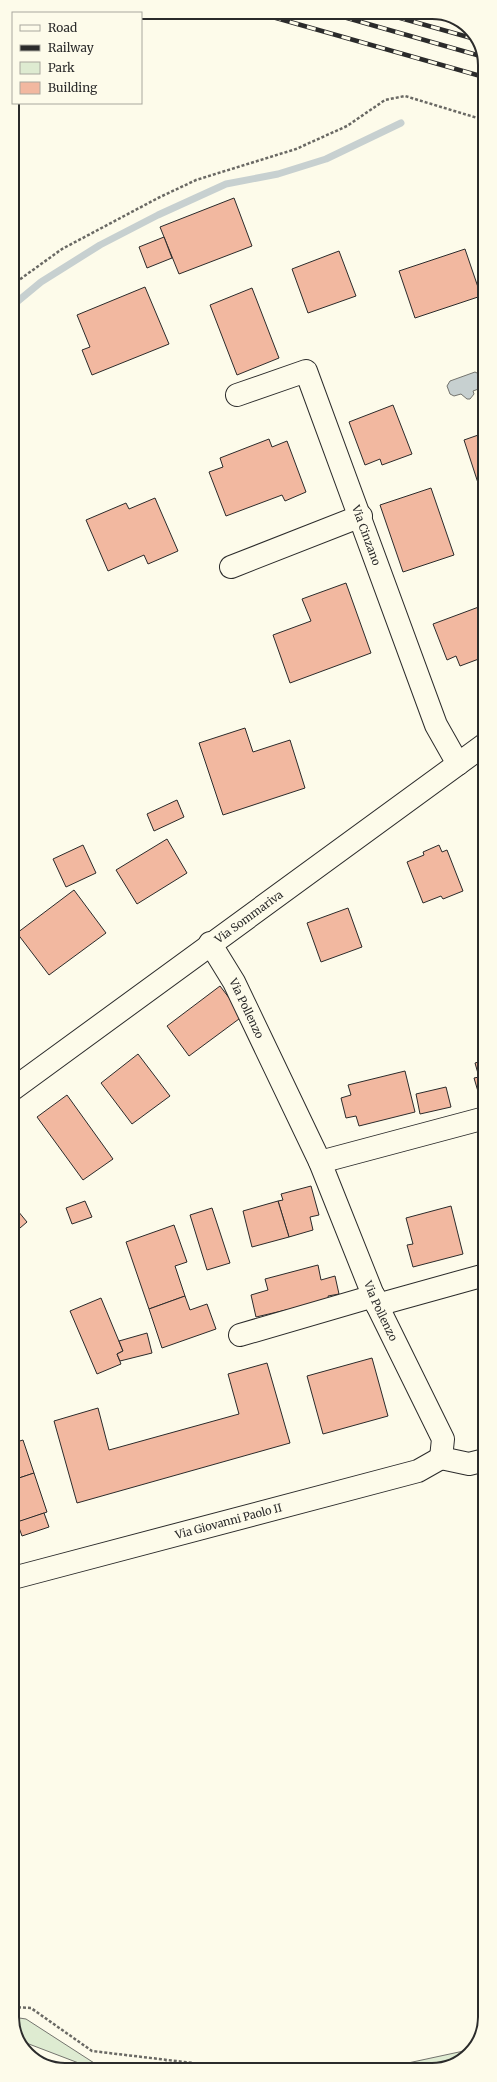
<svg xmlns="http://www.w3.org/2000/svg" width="497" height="2082" font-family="Merriweather,serif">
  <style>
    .green { fill: #deebd1; stroke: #74746e }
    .water { fill: #c7d0d0; stroke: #74746e }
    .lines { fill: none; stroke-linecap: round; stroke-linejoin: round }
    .stream { stroke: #c7d0d0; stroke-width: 7 }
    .building { fill: #f2b8a0; stroke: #2b2b2b }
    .minor-casing { stroke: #2b2b2b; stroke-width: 24 }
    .major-casing { stroke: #2b2b2b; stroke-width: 24 }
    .path { stroke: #6a6964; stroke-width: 2.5; stroke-dasharray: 3 2; stroke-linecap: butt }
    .minor { stroke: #fdfbea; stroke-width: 22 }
    .major { stroke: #fdfbea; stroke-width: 22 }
    .rail-casing { stroke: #2b2b2b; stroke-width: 4.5 }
    .rail { stroke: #fdfbea; stroke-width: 3; stroke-dasharray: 9; stroke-linecap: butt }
    .labels { text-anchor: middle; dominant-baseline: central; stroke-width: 3; stroke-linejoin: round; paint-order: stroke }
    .street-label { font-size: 11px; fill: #2b2b2b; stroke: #fdfbea }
    .rim { fill: none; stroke: #2b2b2b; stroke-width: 2 }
  </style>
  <rect width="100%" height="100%" fill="#fdfbea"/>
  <g class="green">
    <path d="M13,2017L26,2019L105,2070H97L21,2041L13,2027Z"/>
    <path d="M473,2049L472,2052L442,2069H380Z"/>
    <path d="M166,2062L185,2070H144Z"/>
  </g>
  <path class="water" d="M475,372L479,374L482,385L481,388L473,391L474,394L470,399H467L461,394L454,396L450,394L447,386L450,381Z"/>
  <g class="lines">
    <path class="stream" d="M12,306L41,282L100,245L158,215L226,184L278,174L326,159L401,123"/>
  </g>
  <g class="building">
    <path d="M234,198L252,246L179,274L160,227Z"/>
    <path d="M164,237L172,258L147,268L139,247Z"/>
    <path d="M465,249L481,296L415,318L399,271Z"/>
    <path d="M339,251L356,296L308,313L292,269Z"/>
    <path d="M145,287L169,344L92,375L82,350L90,347L77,315Z"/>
    <path d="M252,288L279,358L237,375L210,305Z"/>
    <path d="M393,405L412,454L382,465L380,459L365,465L349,422Z"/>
    <path d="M484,433V484L479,486L464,440Z"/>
    <path d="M269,439L272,447L287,441L306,492L285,501L282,495L226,516L209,472L223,467L220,458Z"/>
    <path d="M431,488L454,555L403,572L380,505Z"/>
    <path d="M155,498L178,551L148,564L144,555L108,571L86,520L126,503L129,509Z"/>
    <path d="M346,583L371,653L290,683L273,635L311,621L302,599Z"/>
    <path d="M484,605V657L460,666L456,656L447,660L433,624Z"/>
    <path d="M245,728L253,752L290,740L305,788L223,815L199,743Z"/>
    <path d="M177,800L184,817L154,831L147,814Z"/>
    <path d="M167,839L187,873L137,904L116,870Z"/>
    <path d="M83,845L96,873L66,887L53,859Z"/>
    <path d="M439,845L442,852L447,850L463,891L443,899L441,896L423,903L407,862L424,855L423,852Z"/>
    <path d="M74,890L106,933L49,975L17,933Z"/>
    <path d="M348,908L362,947L321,962L307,923Z"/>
    <path d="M220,986L243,1016L189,1056L167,1026Z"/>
    <path d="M138,1054L170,1096L132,1124L101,1083Z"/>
    <path d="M485,1060V1105H482L474,1078L479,1077L475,1063Z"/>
    <path d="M405,1071L415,1112L359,1126L356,1116L346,1118L341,1098L351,1095L348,1085Z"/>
    <path d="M446,1087L451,1107L420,1114L416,1094Z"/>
    <path d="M67,1095L113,1159L83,1180L37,1117Z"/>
    <path d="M311,1186L319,1215L310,1217L313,1230L289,1237L278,1201L283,1200L281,1194Z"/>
    <path d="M85,1201L92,1217L72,1224L66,1208Z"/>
    <path d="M278,1201L289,1237L252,1247L243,1211Z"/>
    <path d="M13,1205L27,1222L13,1234Z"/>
    <path d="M451,1206L463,1254L413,1267L407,1245L413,1244L406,1218Z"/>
    <path d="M212,1208L230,1263L207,1270L190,1215Z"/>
    <path d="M174,1225L187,1262L175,1266L185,1296L149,1309L126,1242Z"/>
    <path d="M318,1265L321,1280L335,1276L339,1294L328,1296L330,1304L287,1315L286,1310L256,1317L251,1295L268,1290L265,1279Z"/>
    <path d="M185,1296L190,1310L207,1304L216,1329L162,1348L149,1309Z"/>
    <path d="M101,1298L123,1351L117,1354L121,1364L97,1374L70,1311Z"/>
    <path d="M147,1333L152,1353L120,1361L117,1354L123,1351L119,1341Z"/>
    <path d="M372,1358L388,1416L323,1434L307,1376Z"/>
    <path d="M267,1363L290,1443L77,1503L54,1421L98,1408L109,1450L239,1414L228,1374Z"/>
    <path d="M23,1440L34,1473L13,1480V1443Z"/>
    <path d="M34,1473L47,1512L13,1524V1480Z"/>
    <path d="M44,1513L49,1527L22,1536L17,1522Z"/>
    <path d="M45,2061L68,2070H61L45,2063Z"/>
  </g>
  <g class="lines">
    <defs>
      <g id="minor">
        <path id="s1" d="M237,395L306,371L436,725L458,764"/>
        <path d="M231,567L361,516"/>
        <path id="s2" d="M210,943L234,982L320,1162L377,1305L443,1439L441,1458"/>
        <path d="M320,1162L485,1118"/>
        <path d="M377,1305L485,1275"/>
        <path d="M240,1335L374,1296"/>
        <path d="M441,1458L469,1464L485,1460"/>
        <path id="s3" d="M13,1578L418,1471L441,1458"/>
      </g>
      <g id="major">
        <path id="s4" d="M13,1089L484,745"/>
      </g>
    </defs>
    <use href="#minor" class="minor-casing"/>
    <use href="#major" class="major-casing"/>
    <g class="path">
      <path d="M12,285L62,249L158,198L196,180L296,149L347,126L385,100L405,96L484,120"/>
      <path d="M13,2007L31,2008L92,2051L193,2063L206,2070"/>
    </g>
    <use href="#minor" class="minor"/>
    <use href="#major" class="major"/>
    <defs>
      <g id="rail">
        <path d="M255,12L484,77"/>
        <path d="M326,12L484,57"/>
        <path d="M379,12L475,39"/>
      </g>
    </defs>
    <use href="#rail" class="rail-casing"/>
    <use href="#rail" class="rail"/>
  </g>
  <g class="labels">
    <g class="street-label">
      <text stroke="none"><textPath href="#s1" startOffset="248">Via Cinzano</textPath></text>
      <text stroke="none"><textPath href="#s4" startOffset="292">Via Sommariva</textPath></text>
      <text stroke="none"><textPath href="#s2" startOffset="75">Via Pollenzo</textPath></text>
      <text stroke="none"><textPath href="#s2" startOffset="406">Via Pollenzo</textPath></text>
      <text stroke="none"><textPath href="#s3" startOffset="223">Via Giovanni Paolo II</textPath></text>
    </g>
  </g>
  <path d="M0 0H497V2082H0ZM65 19H432A46 46 0 0 1 478 65V2017A46 46 0 0 1 432 2063H65A46 46 0 0 1 19 2017V65A46 46 0 0 1 65 19Z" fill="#fdfbea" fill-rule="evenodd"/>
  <path class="rim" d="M65 19H432A46 46 0 0 1 478 65V2017A46 46 0 0 1 432 2063H65A46 46 0 0 1 19 2017V65A46 46 0 0 1 65 19Z"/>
  <rect x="12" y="12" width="130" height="92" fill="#fdfbea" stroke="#a9a89e"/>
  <rect x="20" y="25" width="20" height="6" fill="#fdfbea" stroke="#a9a89e"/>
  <text x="48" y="32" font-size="12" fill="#2b2b2b">Road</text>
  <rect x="20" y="45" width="20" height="6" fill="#2b2b2b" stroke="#a9a89e"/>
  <text x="48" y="52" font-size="12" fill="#2b2b2b">Railway</text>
  <rect x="20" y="62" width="20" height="12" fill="#deebd1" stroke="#a9a89e"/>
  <text x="48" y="72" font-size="12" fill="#2b2b2b">Park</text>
  <rect x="20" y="82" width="20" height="12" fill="#f2b8a0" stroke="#a9a89e"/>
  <text x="48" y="92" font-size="12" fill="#2b2b2b">Building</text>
</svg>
